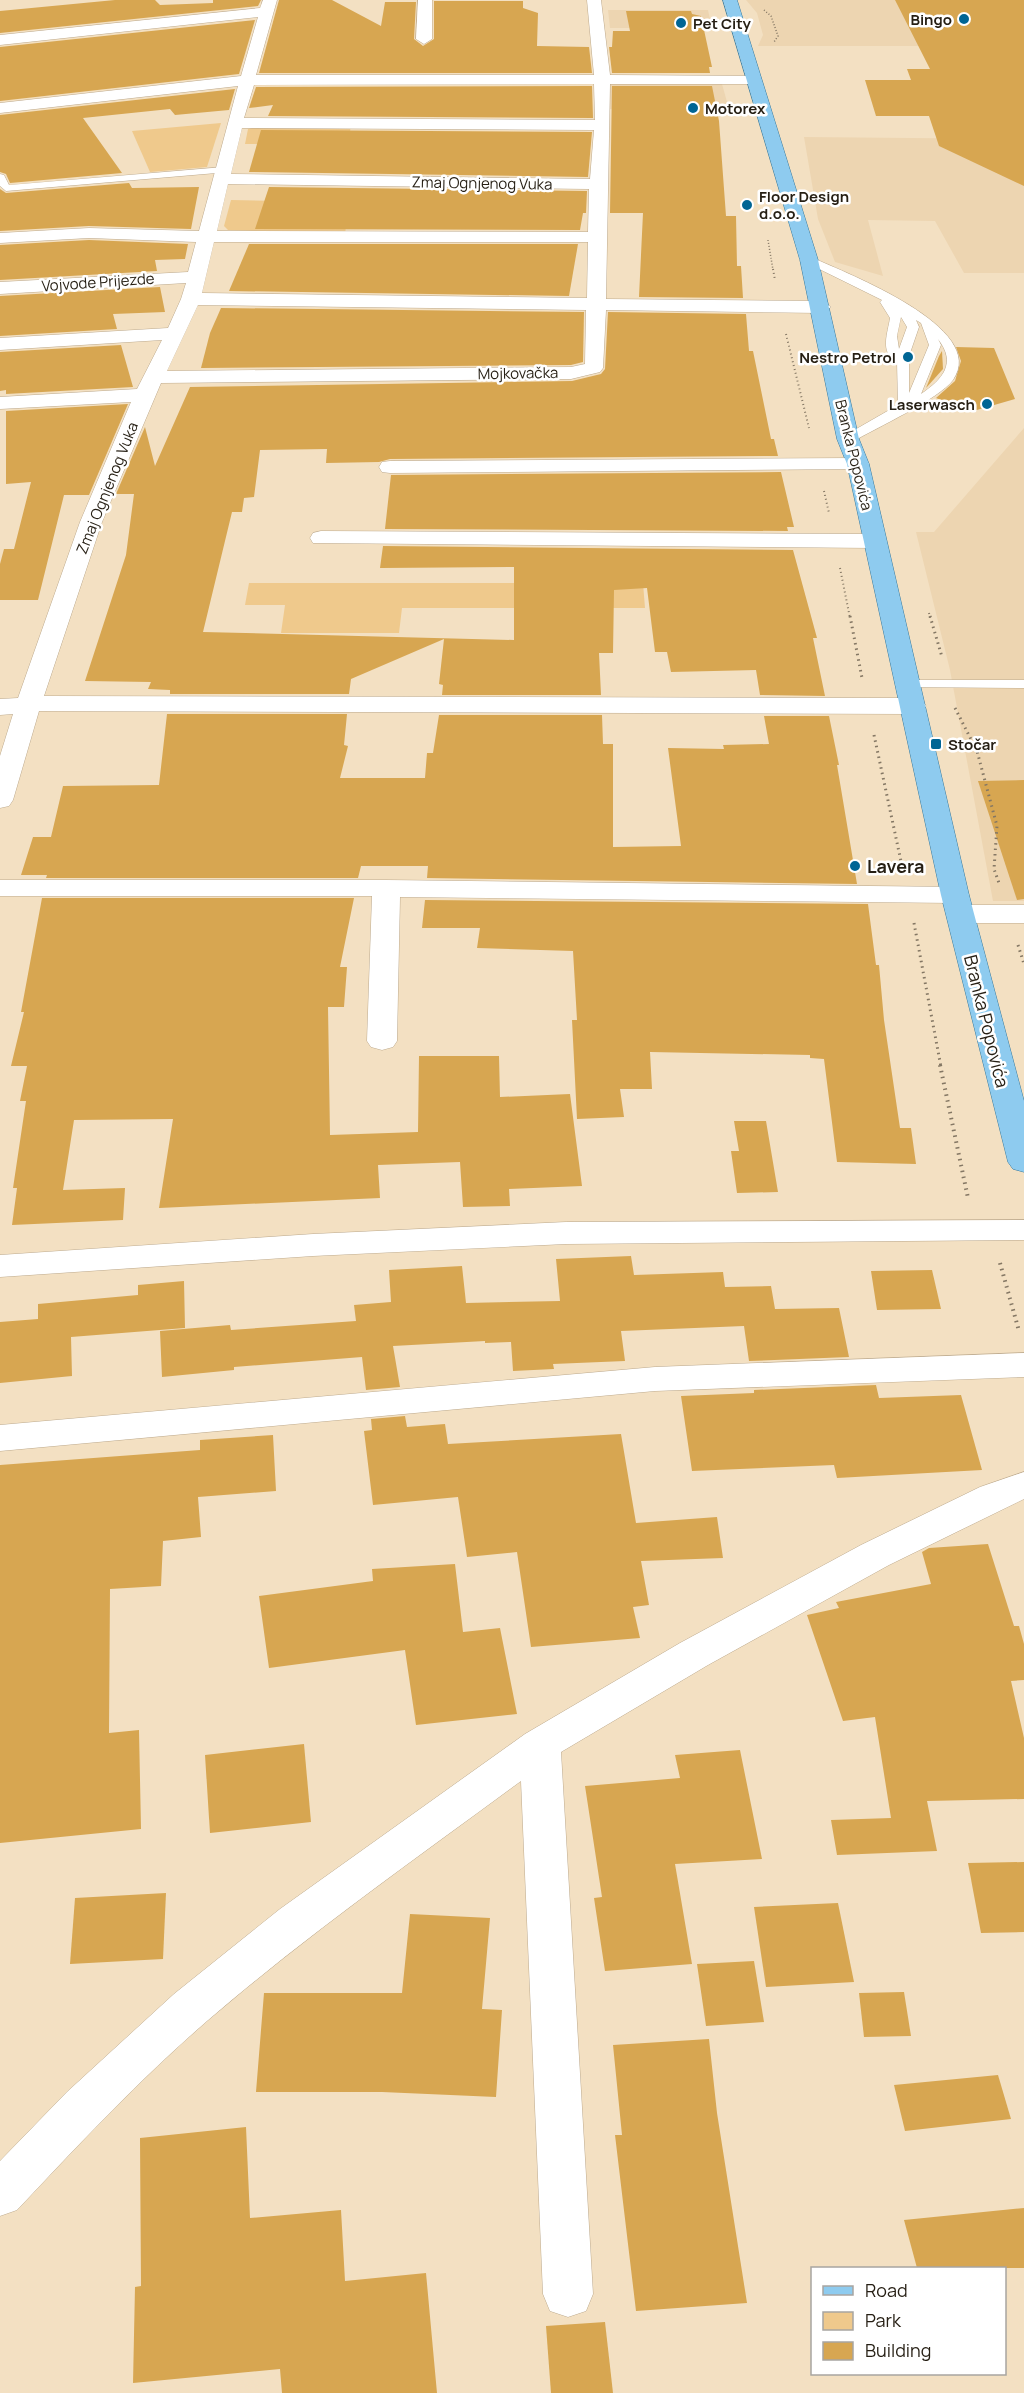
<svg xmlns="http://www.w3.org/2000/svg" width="1024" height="2393" font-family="Manrope,sans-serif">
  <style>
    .built { fill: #edd5b1 }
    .green { fill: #efc98c }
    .building { fill: #d7a651 }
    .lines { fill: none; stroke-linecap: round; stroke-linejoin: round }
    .service-casing { stroke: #bdaa8e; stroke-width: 1 }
    .minor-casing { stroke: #bdaa8e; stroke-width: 1 }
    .primary-casing { stroke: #38799c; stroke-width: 1 }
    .path-far3 { stroke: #847764; stroke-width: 1.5; stroke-dasharray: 1 2; stroke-linecap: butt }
    .path-far2 { stroke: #847764; stroke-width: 2; stroke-dasharray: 1 3; stroke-linecap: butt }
    .path-far1 { stroke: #847764; stroke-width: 3; stroke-dasharray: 1.5 4; stroke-linecap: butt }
    .path { stroke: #847764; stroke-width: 4; stroke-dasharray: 1.5 4.5; stroke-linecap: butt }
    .service { fill: #fff; fill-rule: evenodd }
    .minor { fill: #fff; fill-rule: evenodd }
    .primary { fill: #8ecbef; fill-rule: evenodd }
    .poi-dot { fill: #006594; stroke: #fff; stroke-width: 2 }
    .labels { text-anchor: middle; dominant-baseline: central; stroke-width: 5; stroke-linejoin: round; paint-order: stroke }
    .far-poi-label { font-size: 15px; font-weight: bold; fill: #261f14; stroke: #fff; text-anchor: start }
    .far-street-label { font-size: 15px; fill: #261f14; stroke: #fff }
    .poi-label { font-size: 18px; font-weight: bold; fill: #261f14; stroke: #fff; text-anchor: start }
    .street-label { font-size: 18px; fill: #261f14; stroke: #fff }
  </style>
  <rect width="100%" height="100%" fill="#f3e0c2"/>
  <g class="built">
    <path d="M746,0H1024V46H758L763,35L757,13Z"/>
    <path d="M608,10H708L712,28H610Z"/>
    <path d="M614,82L722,84L729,109H606L608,85Z"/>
    <path d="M804,137L1024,139V273H964L935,221L868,220L883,276L835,262L818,219Z"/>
    <path d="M1024,428V901H993L950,670L916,532H934Z"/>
  </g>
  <g class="green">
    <path d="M221,123L207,167L150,172L132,131Z"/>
    <path d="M351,125L348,145L245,144L248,129L256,127Z"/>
    <path d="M231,200L340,202L348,212L345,234L228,230L224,226Z"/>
    <path d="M249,583H643L645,608H402L399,633H281L285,605H245Z"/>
  </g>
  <g class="building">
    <path d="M115,0H155L160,5L213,3V0H261L258,6L0,33V11Z"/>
    <path d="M279,0H332L381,26L385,2H416L414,39L423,46L434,39V1H523V8L538,13L537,46L589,47L592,73H259Z"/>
    <path d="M895,0H1024V186L939,146L929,116H876L865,80H911L907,69H930Z"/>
    <path d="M626,11H691L692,14L701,16L712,67H709L710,73H612L609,47H612L613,31H630Z"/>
    <path d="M255,20L239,74L0,101V47Z"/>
    <path d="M592,86L593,118L268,116L273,105L249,108L256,87Z"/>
    <path d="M612,86H712L719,121L726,216H736L737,266H741L743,298L639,297L643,213H610Z"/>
    <path d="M235,89L229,110L175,115L170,109L83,118L122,173L10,183L6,174L0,172V115Z"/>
    <path d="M261,130L592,132L588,177L249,172Z"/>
    <path d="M129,183L132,188L199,187L191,229L89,226L0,231V189L6,193Z"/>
    <path d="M269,187L587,191L586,213H583L580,230L255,229Z"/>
    <path d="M89,240L188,244L185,259L155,260L157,271L0,280V245Z"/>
    <path d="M249,244H578L569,296L229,291Z"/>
    <path d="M160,287L165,312L113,314L117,329L0,336V296Z"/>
    <path d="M221,308L584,312L583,362L571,365L201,368L210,333Z"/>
    <path d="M608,312L746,314L749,351H753L771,439H774L778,456L390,459L379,462L326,463L327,449L260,450L254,497L244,498L242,512H232L203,632L514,640V567L380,568L383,546L793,550L817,638H813L825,696L760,695L756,670L671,672L667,652H655L647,588L614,590L613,653H599L601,695H442L443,685L439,684L444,639L351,679L349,694H170V690L148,689L151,682L85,681L126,555L134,494H116L145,427L155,466L190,387L572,381L601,374L605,369Z"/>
    <path d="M121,345L133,387L6,394V390L0,391V352Z"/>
    <path d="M956,347L994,348L1015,399L970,412L936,398L955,381L961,361Z"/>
    <path d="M942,351L943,369L926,388L939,356Z"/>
    <path d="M128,404L89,495H64L38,600H0V564L4,549H14L31,482L6,484V411Z"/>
    <path d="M781,472L794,527H787L788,531L385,529L391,475Z"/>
    <path d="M167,714H347L344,745L348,746L340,778H425L427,753H433L439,715H602L603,744H613V847L681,846L668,748L724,749L723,745L769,744L764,716H829L839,765H837L857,884L427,878L428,866H361L358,878H46L47,875H21L33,837H51L63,786L159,785Z"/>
    <path d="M1024,780V899L1017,900L978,781Z"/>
    <path d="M42,898H354L340,967H347L344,1007H328L330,1135L418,1132L419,1056H499L500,1097L570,1094L582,1186L509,1189L510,1206L463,1207L460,1162L378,1165L380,1198L159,1208L173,1119L74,1120L63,1190L125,1188L123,1220L12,1225L17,1188H13L26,1101H20L27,1066H11L24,1012H21Z"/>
    <path d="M425,900L868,904L876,965H879L884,1020L900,1128H911L916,1164L837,1162L824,1059L810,1058V1055L650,1052L652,1089H620L624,1117L577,1119L572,1020H577L573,951L477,948L480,928H422Z"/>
    <path d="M734,1121H766L778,1192L737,1193L731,1151H739Z"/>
    <path d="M631,1256L634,1275L723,1272L725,1287L771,1286L775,1309L839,1308L849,1357L749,1361L744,1326L621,1331L625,1361L553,1364L554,1369L513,1371L511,1342L485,1343V1341L393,1346L400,1387L366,1390L362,1357L234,1367V1370L162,1377L160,1331L230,1325L231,1330L356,1321L354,1305L391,1302L389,1270L462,1266L466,1303L560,1301L556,1259Z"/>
    <path d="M932,1270L941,1309L877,1310L871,1271Z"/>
    <path d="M184,1281L185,1328L71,1337L72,1376L0,1383V1322L38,1319V1304L138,1295V1285Z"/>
    <path d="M876,1385L879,1398L961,1395L982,1470L837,1478L834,1465L692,1471L681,1396L754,1393V1390Z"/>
    <path d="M405,1416L407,1427L445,1424L448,1444L621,1434L636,1523L717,1517L723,1558L641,1561L649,1605L633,1607L640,1638L531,1647L517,1552L467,1557L458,1497L373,1505L364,1431L372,1430L371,1419Z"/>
    <path d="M273,1435L276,1491L198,1497L201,1537L163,1541L161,1586L110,1589L109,1733L139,1730L141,1829L0,1843V1465L200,1450V1440Z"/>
    <path d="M988,1544L1014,1626H1019L1024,1644V1680L1011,1681L1024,1738V1799L927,1801L937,1851L837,1855L831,1820L891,1818L875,1717L843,1721L807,1615L839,1608L836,1602L931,1584L922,1552L929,1548Z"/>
    <path d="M455,1564L463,1632L500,1628L517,1714L416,1725L405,1650L269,1668L259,1596L373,1581L372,1569Z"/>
    <path d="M304,1744L311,1822L210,1833L205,1755Z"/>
    <path d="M740,1750L762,1859L675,1864L692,1964L605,1971L594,1898L602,1897L585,1786L680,1778L675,1755Z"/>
    <path d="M1024,1862V1932L981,1933L968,1863Z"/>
    <path d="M166,1893L163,1959L70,1964L75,1898Z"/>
    <path d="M838,1903L854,1982L766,1987L754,1907Z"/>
    <path d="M410,1914L490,1918L482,2009L502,2010L496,2097L382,2092H256L264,1993H402Z"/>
    <path d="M754,1961L764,2022L706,2026L697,1964Z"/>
    <path d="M904,1992L911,2036L864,2037L859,1993Z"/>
    <path d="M709,2039L717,2113L747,2303L636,2311L615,2135H622L613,2045Z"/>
    <path d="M998,2075L1011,2119L905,2131L894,2085Z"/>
    <path d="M246,2127L250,2218L341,2210L345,2281L426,2273L437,2393H282L280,2369L133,2383L135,2287L141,2286L140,2138Z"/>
    <path d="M1024,2208V2268H917L904,2220Z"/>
    <path d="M605,2322L613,2393H551L546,2326Z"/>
  </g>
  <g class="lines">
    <defs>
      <g id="service">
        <path d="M224,167L228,168V172L6,191L0,186V174L4,175L9,185Z"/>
        <path d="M805,258H813C846,273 990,328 953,380C939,399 876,428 852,442H844V436L898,405L897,361C879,354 888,332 890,318L880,302L882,300L805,262ZM901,317L907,327L899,349L897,336ZM916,320L921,323L929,345L909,393V356L919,327ZM938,339C957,363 943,379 921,394L941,345Z"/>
        <path d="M908,680H1024V688L903,687L901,684Z"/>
      </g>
      <g id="minor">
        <path d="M263,0H277L256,75H594L587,0H601L610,75L759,76L761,79L759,82L753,84H610L606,299L821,301L831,307L821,313L606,310L603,368L600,372L571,379L161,383L102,522L44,696L913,698L922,701L926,706L922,711L913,714L39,711L13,800L9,806L0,808V756L13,714L0,715V699L18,698L80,522L131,402L0,409V397L137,389L162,340L0,350V338L168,328L181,299L186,283L0,294V282L188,272L196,242L89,238L0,243V233L89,228L199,231L238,86L0,113V103L241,76L258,17L0,45V35L260,8ZM594,84L595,120L244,118L254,85ZM242,128L594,130L590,179L231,174ZM228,184L589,189L588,232L217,231ZM214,242H588L587,298L202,293ZM198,305L586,310L585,364L571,367L167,371Z"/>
        <path d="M418,0H432V39L424,44L416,39Z"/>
        <path d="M858,458L866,459L869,464L866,469L390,473L382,472L379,467L382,462L390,461Z"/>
        <path d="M321,531L875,534L883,536L886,541L883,546L875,548L313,543L310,538L313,533Z"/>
        <path d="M0,880H386L955,887L965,889L969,895L965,901L955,903L400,897L397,1041L393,1047L382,1050L371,1047L367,1041L372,896H0Z"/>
        <path d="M961,905H1024V923H961L951,920L947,914L951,908Z"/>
        <path d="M1024,1220V1240L566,1244L313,1256L0,1277V1255L313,1234L566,1222Z"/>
        <path d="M1024,1353V1377L655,1391L0,1451V1425L655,1367Z"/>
        <path d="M1024,1472V1499L889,1565L708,1665L561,1752L593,2294L586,2311L568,2317L550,2311L543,2294L521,1781C415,1859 307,1935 207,2021C140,2079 78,2145 17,2210L0,2216V2161L67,2092L174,1994L280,1909L525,1734L680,1643L861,1545L980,1487Z"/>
      </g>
      <path id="primary" d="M723,0H737L818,260L859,439L869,464L969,895L1024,1101V1172L1013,1169L1008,1162L941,895L847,464L837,439L800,260Z"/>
    </defs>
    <use href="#service" class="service-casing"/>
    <use href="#minor" class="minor-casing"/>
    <use href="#primary" class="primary-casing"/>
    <g class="path-far3">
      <path d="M764,10L771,16L778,36L774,42"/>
      <path d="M768,240L773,270"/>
    </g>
    <g class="path-far2">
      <path d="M773,269L775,280"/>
      <path d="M786,334L809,428"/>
      <path d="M824,491L829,513"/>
      <path d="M840,568L850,618"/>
      <path d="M929,613L930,618"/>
    </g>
    <g class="path-far1">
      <path d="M850,616L862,678"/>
      <path d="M930,616L942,657"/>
      <path d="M955,708L977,751L997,826L994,869L999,883"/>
      <path d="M874,735L902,866"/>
      <path d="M914,923L941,1067"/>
      <path d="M1018,945L1024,964"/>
    </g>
    <g class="path">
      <path d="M940,1065L968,1198"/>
      <path d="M1000,1263L1019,1331"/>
    </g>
    <use href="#service" class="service"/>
    <use href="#minor" class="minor"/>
    <use href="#primary" class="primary"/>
  </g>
  <g class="poi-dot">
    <circle cx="964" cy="19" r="6"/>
    <circle cx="681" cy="23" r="6"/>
    <circle cx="693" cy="108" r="6"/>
    <circle cx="747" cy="205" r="6"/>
    <circle cx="908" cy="357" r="6"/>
    <circle cx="987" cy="404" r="6"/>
    <rect x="930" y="738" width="12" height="12" rx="3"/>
    <circle cx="855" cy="866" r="6"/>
  </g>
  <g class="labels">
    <g class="far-poi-label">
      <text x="952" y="19" text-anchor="end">Bingo</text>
      <text x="693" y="23">Pet City</text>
      <text x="705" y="108">Motorex</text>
      <text x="759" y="196">Floor Design<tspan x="759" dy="17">d.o.o.</tspan></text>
      <text x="896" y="357" text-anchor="end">Nestro Petrol</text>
      <text x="975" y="404" text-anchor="end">Laserwasch</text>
      <text x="948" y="744">Stočar</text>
    </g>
    <g class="far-street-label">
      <text transform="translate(482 183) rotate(1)">Zmaj Ognjenog Vuka</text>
      <text transform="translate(98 282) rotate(-4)">Vojvode Prijezde</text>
      <text transform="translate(518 373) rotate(-1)">Mojkovačka</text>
      <text transform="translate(854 455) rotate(76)">Branka Popovića</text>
      <text transform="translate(107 488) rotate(-68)">Zmaj Ognjenog Vuka</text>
    </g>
    <g class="poi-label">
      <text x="867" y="866">Lavera</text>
    </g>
    <g class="street-label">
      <text transform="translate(987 1021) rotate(76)">Branka Popovića</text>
    </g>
  </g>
  <rect x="811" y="2267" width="195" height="108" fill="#ffffff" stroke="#a8a5a1" stroke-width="1.5"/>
  <rect x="823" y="2286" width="30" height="9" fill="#8ecbef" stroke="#a8a5a1" stroke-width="1.5"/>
  <text x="865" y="2297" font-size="18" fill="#261f14">Road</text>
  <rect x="823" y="2312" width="30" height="18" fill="#efc98c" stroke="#a8a5a1" stroke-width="1.5"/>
  <text x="865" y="2327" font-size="18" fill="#261f14">Park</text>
  <rect x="823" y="2342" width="30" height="18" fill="#d7a651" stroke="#a8a5a1" stroke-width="1.5"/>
  <text x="865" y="2357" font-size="18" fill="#261f14">Building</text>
</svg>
